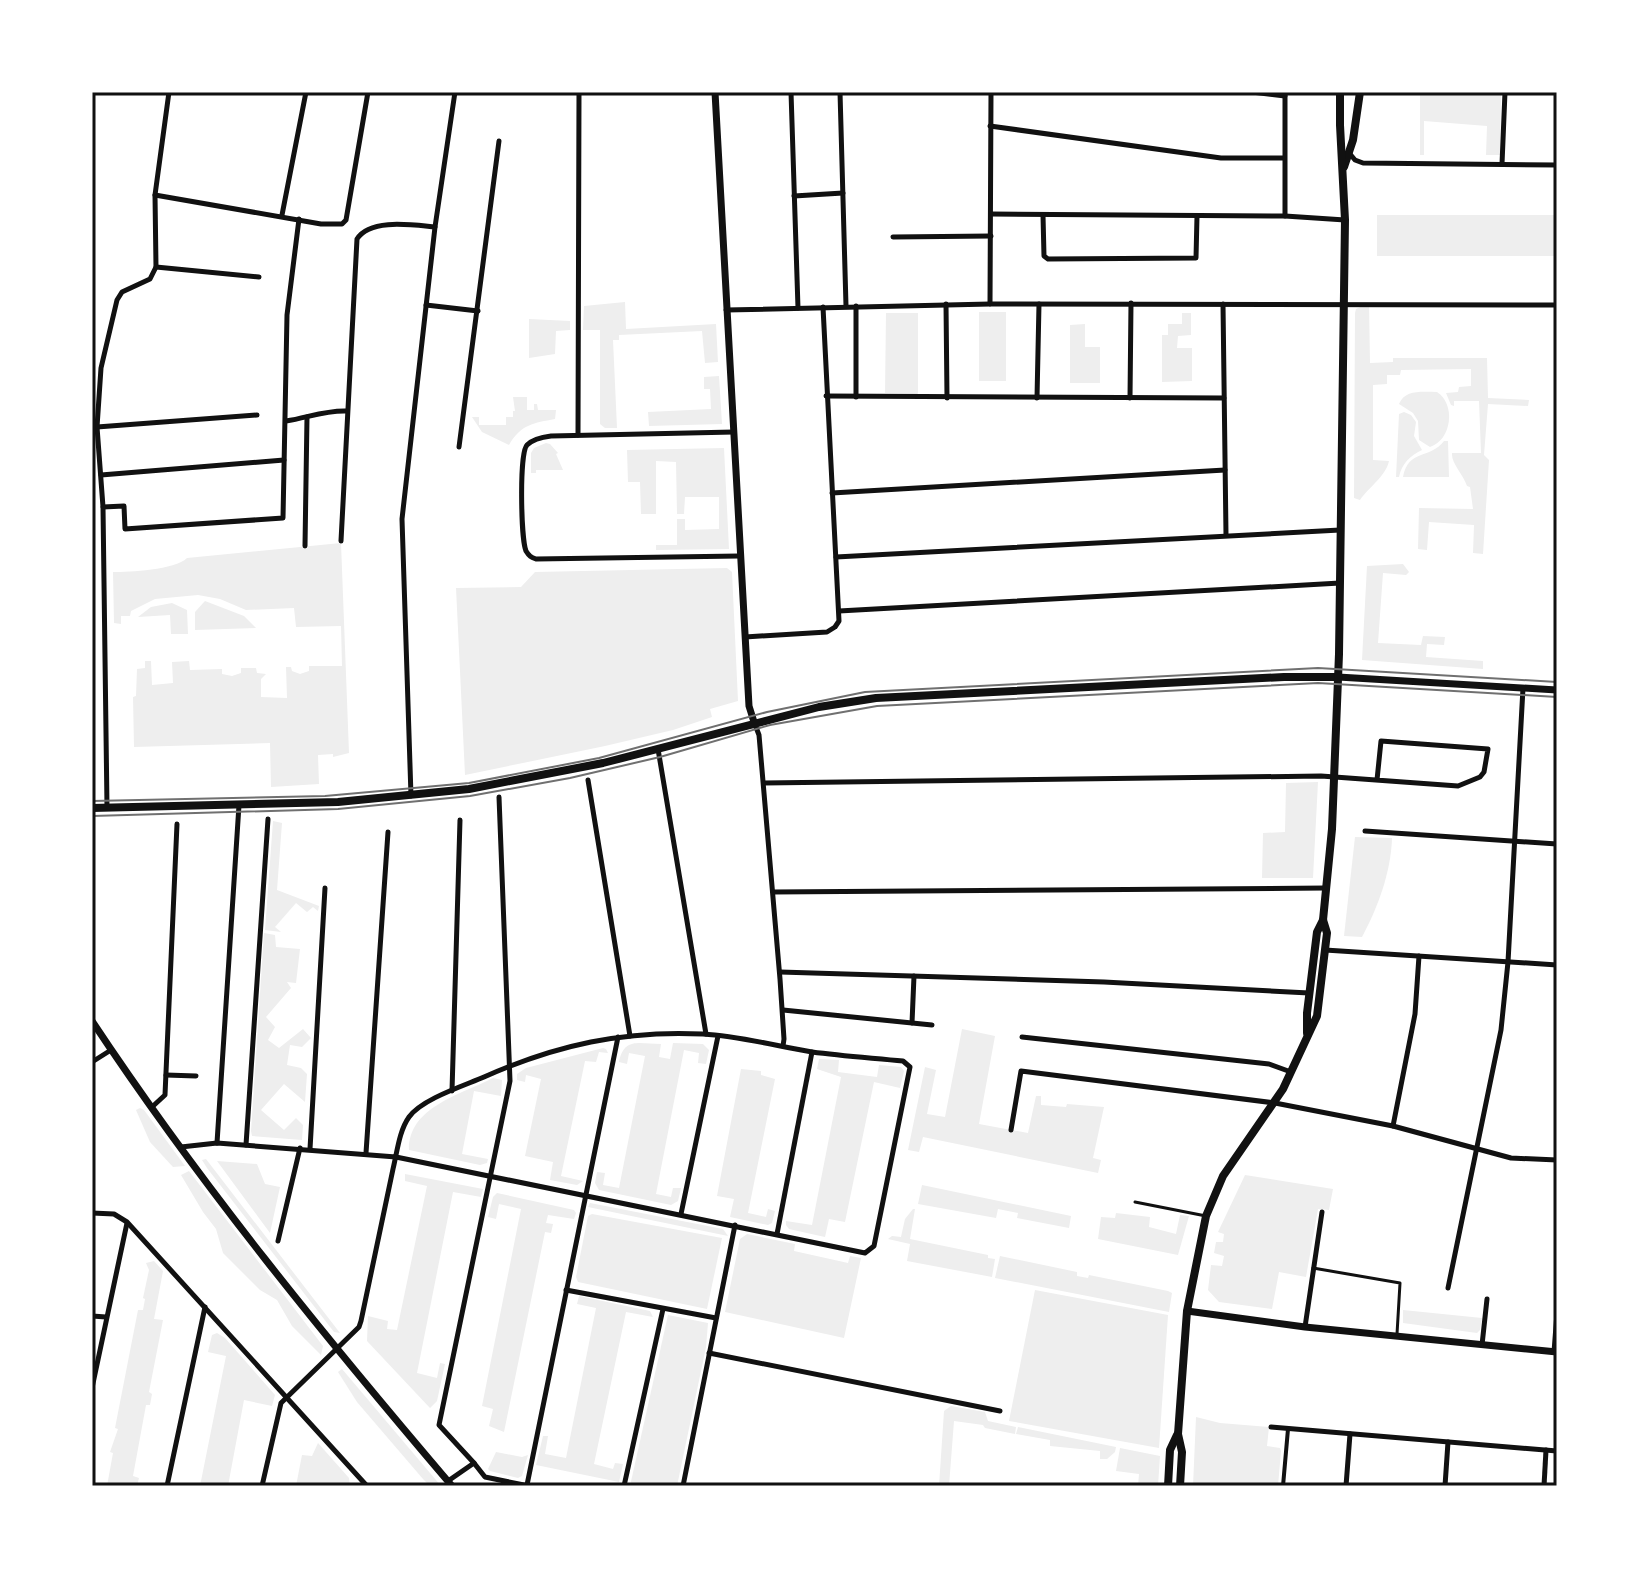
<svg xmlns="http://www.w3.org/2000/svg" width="1649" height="1578" font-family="Arial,sans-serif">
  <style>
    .green { fill: #eee }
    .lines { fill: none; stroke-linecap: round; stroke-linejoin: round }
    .service { stroke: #111; stroke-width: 3 }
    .pedestrian { stroke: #111; stroke-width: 4 }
    .minor { stroke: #111; stroke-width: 5 }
    .tertiary { stroke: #111; stroke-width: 7 }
    .secondary { stroke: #111; stroke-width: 8 }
    .tram { stroke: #707070; stroke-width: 2 }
    .neatline { fill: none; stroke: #111; stroke-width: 3 }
  </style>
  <rect width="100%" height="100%" fill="#fff"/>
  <g class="green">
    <path d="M1420,92H1501L1500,155H1486L1487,126L1424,121V155H1420Z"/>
    <rect x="1377" y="215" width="180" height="41"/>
    <path d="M625,302L626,329L716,324L718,362L705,363L702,331L619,335V340H613L617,428H605L600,424V330H583L584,306Z"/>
    <path d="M1369,303L1370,363L1393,362V358H1487L1488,398L1529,400L1528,406L1488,404L1484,455L1489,460L1483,554L1473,553L1474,525L1429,522L1427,550L1418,549L1419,508L1473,509L1470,487L1467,486C1463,474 1451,463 1452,453H1481L1479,401H1454V406L1451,405L1446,393L1458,392L1459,387L1471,386V369L1401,370L1400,375H1387V384L1373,385V460L1389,461C1386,476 1369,487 1360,500L1354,498L1355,313L1356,309Z"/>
    <rect x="979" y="312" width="27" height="69"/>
    <path d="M886,313H918V394L885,393Z"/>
    <path d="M1182,313H1191V335L1178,336L1177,348H1192V381L1162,382V335H1168V324H1182Z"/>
    <path d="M529,319L570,321V330L556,331L555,354L529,358Z"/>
    <path d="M1085,324V347H1100V383H1070V325Z"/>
    <path d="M719,376L722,424L649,426L648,412L711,409L710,389H704V377Z"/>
    <path d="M1437,392C1456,404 1452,440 1430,447L1419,440L1418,421L1413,413L1399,404C1405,389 1423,392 1437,392Z"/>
    <path d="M513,397H527V410H534V404H537L538,410H556L555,419C534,423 521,424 509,445L482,432L472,417H479V425H506V417H513V411H515Z"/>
    <path d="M1404,412L1411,415L1416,422L1414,436L1422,450C1410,456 1402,463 1399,477H1396L1399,414Z"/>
    <path d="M1444,441H1448L1449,477H1403C1408,449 1431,459 1444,441Z"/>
    <path d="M546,443L550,444L558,453L556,454L563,470H536V473H531V453L534,448Z"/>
    <path d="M724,448L729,549L656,550V545H677V519H685V530L719,529V497H685L684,514H677L676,462L656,461V514H641L640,482H628L627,450Z"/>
    <path d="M341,543L349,753L333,757V754L318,755L319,784L271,787L270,743L134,747L133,697L136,696L137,669L145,668V661H151L152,685L173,683L172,662L189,661L190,670L222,669V674L232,676L241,673V668H256L257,673L266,674L261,679V697L287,698L286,667H291L292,671L300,674L309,671V666H342L341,626L296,627L294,608L246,610L220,599L198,595L155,599L131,611L130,616H121V624L114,623L113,572C129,572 175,570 187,558Z"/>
    <path d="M1403,564L1409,572L1406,575L1383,573L1378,643L1421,645L1423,636L1445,637L1444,645L1427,644L1426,657L1483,661V669L1362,660L1367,566Z"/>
    <path d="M727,568L732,572L738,701L710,709L712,717L673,730L605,746L465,775L456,588L521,587L535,572Z"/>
    <path d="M205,601L244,616L256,628L195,630V612Z"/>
    <path d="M172,603L187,610L188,634H171L170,615L138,617L151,607Z"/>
    <path d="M1318,782L1313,878H1262L1263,833L1285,832L1286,783Z"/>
    <path d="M273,821L282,823L277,890L319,906L318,911L313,907L307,912L296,903L275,927L281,932L265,930Z"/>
    <path d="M1355,837L1392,838C1391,872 1378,907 1362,937L1344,936Z"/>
    <path d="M264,933L275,935L276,947L300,949L296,983L287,982L291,988L266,1017L275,1027L268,1040L279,1048L303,1029L311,1038L302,1047L290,1045L287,1065L301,1068L307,1074L305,1102L284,1084L261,1110L284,1130L296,1118L303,1125L302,1140L252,1136L251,1131Z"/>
    <path d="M962,1029L995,1036L979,1124L1028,1133L1036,1096H1041V1105L1066,1107L1067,1104L1104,1107L1093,1158L1101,1160L1098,1173L923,1137L919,1152L908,1150L925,1067L936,1070L927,1114L945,1117Z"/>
    <path d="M673,1043L703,1044L709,1050L706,1064L698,1063L699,1053L684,1050L656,1194L671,1197L673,1188H681L678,1201L671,1205L599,1190L595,1183L597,1172L605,1173L603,1185L619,1188L645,1056L629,1053L627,1064L619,1062C624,1037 639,1044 661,1044L659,1057L670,1059Z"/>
    <path d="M603,1048L606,1049L608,1053L599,1052L596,1062L585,1061L561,1176L583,1181L577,1185L550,1180L553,1162L525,1156L541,1079L526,1075L525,1082L517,1080V1074L526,1068Z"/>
    <path d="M819,1059L839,1060L838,1072L877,1077L879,1065L901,1067L904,1071L900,1088L874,1082L845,1222L829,1219L825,1237L789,1229L786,1225V1221L812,1225L841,1077L817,1069Z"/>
    <path d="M741,1069L761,1071V1075L775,1079L748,1213L766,1217L768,1209L775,1211L772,1223L768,1225L730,1217L734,1199L717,1196Z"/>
    <path d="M493,1078L502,1080L501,1096L474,1091L462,1154L488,1159L487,1163L480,1165L409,1150C408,1107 462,1094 493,1078Z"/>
    <path d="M140,1108L144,1110L185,1166L173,1167L150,1142L136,1110Z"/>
    <path d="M206,1159L340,1333L334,1332L207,1168L202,1160Z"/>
    <path d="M217,1161L257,1164L265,1184L280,1187L270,1233Z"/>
    <path d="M189,1171L323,1346L321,1355L292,1326L277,1300L260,1290L223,1253L216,1229L203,1212L181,1175Z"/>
    <path d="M405,1174L483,1189L481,1197L453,1192L417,1373L437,1378L440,1363L445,1364L437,1401L430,1408L367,1341L368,1316L388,1321L387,1329L397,1330L427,1186L405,1181Z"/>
    <path d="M1245,1175L1333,1189L1329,1210L1318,1209L1306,1277L1279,1272L1272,1309L1219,1302L1208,1290L1211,1265L1222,1266L1224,1256L1214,1253L1216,1242H1223L1224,1234L1218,1232Z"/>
    <path d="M922,1185L1071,1216L1069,1228L1017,1218L1018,1213L998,1209L996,1218L918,1204Z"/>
    <path d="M497,1193L574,1210L576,1213L574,1219L548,1215L546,1223L553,1224L551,1233L545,1232L504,1432L489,1426L493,1409L482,1406L521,1209L499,1204L496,1219L488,1217L493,1197Z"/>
    <path d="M590,1203L723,1229L728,1236L588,1207Z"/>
    <path d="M913,1209H915L910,1239L988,1255V1258L995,1259L992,1277L907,1261L910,1244L888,1239L892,1236L901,1237L905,1219Z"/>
    <path d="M1116,1213L1150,1217L1149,1227L1176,1234L1180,1215L1189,1216L1178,1255L1098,1239L1101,1217L1115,1218Z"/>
    <path d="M592,1214L722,1238L707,1309L578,1282L576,1277L588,1216Z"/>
    <path d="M747,1234L795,1244L794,1251L848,1263L850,1256L861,1258L844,1338L725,1312L740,1239Z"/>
    <path d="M1000,1256L1077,1272V1276L1088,1278L1089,1275L1168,1291L1172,1293L1169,1312L995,1278Z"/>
    <path d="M154,1261L163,1271L154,1319L163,1320L149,1392L152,1394L150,1405H146L133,1476L139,1478L137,1486H107L113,1453L110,1452L118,1429L115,1428L138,1310H143L145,1299L143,1298L149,1270L146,1263Z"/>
    <path d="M1035,1290L1168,1315L1159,1448L1009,1421Z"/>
    <path d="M579,1296L650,1311L653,1317L626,1312L594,1464L613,1469L615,1463L623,1464L619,1482L536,1465L543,1436H548L545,1454L566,1458L596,1308L577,1304Z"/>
    <path d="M1403,1310L1482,1318L1480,1330L1477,1333L1403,1323Z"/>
    <path d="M668,1315L708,1323L706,1347L677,1486H630Z"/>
    <path d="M217,1333L225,1338L275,1395L272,1406L244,1400L228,1486H200L226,1356L208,1352L212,1335Z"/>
    <path d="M342,1369L441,1486H430L423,1479L357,1402L338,1372Z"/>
    <path d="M951,1406L985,1412L988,1421L1016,1427L1015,1434L985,1428L983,1425L954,1421L949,1486H939L944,1411Z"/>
    <path d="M1196,1417L1220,1423L1269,1427L1267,1446L1280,1448L1281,1451L1278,1486H1193Z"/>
    <path d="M1018,1427L1116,1447L1115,1452L1107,1459H1100V1451L1050,1446V1440L1016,1434Z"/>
    <path d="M318,1443L349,1478L350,1486L321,1483L319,1486H296L302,1455L312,1456Z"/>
    <path d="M1120,1448L1160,1456L1158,1486H1138L1139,1474L1116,1471Z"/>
    <path d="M496,1452L522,1457L528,1455L522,1476L518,1478L490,1471L488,1469Z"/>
  </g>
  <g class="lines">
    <g class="service">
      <path d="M1135,1202L1206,1216"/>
      <path d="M1313,1268L1400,1283L1397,1334"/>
    </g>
    <path class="pedestrian" d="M1283,1486L1288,1429"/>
    <g class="minor">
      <path d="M791,92L798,308"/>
      <path d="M840,92L846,306"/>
      <path d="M1252,92L1285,96"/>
      <path d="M990,126L1221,158H1284"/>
      <path d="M1350,154L1355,160L1363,163L1557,165"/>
      <path d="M1502,164L1505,92"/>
      <path d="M155,195L321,224H342L346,220L368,92"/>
      <path d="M794,196L843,193"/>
      <path d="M991,214L1285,216L1345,220"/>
      <path d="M282,215L306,92"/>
      <path d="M1043,215L1044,256L1048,259L1196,258L1197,216"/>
      <path d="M1285,216V92"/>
      <path d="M893,237L991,236"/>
      <path d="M156,267L259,277"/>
      <path d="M946,304L947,398"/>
      <path d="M990,304L991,92"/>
      <path d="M1223,304L1226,535"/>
      <path d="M426,305L478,311"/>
      <path d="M856,306V397"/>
      <path d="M726,310L990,304L1557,305"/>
      <path d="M826,396L1224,398"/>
      <path d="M1037,398L1039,304"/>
      <path d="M1130,398L1131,303"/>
      <path d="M286,421C307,418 325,410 347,411"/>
      <path d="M97,427L257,415"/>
      <path d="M734,432L551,436C543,437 533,439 527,445C519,453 521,539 526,551C529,556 531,557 536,559L739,556"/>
      <path d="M578,435L579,92"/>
      <path d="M459,447L499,141"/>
      <path d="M101,475L284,460"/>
      <path d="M832,493L1225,470"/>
      <path d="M103,507L124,506L125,529L283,518L287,315L299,219"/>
      <path d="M341,541L357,239C370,218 413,225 435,227"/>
      <path d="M305,546L307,417"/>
      <path d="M836,557L1340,530"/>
      <path d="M839,611L1340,583"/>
      <path d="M745,637L827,632L835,627L839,621L823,307"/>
      <path d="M754,722L759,735L780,979L784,1039L783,1046"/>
      <path d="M658,749L706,1034"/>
      <path d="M588,780L630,1036"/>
      <path d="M764,783L1321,776L1458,786L1480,777L1484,772L1488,749L1381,741L1377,780"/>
      <path d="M411,796L402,519L435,227L455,92"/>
      <path d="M107,807L103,507L97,427L101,368L117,300L122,292L150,279L156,267L155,195L169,92"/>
      <path d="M1365,831L1557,844"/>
      <path d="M773,892L1326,888"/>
      <path d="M1325,950L1557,965"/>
      <path d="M780,972L1104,982L1309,993"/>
      <path d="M783,1010L932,1025"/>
      <path d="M912,1023L914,976"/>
      <path d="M1022,1037L1269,1064L1291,1072"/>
      <path d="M92,1062L111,1050"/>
      <path d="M166,1075L196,1076"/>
      <path d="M452,1091L460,820"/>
      <path d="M152,1107L165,1095L177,824"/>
      <path d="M1393,1126L1415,1014L1419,956"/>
      <path d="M1011,1130L1021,1071L1275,1103L1393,1126L1511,1158L1557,1160"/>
      <path d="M217,1143L239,805"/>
      <path d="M246,1145L268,819"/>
      <path d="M181,1147L217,1143L396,1157L865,1253L874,1246L910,1067L903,1061C873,1058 842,1056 812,1052C776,1046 740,1036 703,1034C624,1030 556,1045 484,1077C463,1086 422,1099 409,1117C399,1131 397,1153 393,1169L361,1321L359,1327L281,1403L262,1486"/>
      <path d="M310,1149L325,888"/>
      <path d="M366,1153L388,832"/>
      <path d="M92,1213L114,1214L127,1222L367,1486"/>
      <path d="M681,1214L718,1036"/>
      <path d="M777,1234L812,1052"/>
      <path d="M278,1241L300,1148"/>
      <path d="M1448,1288L1501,1030L1508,962L1523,688"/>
      <path d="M566,1290L716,1318"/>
      <path d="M92,1316L106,1317"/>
      <path d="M1305,1327L1322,1212"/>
      <path d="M1482,1345L1487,1299"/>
      <path d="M1554,1352L1557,1313"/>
      <path d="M709,1353L1000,1411"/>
      <path d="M92,1388L127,1223"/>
      <path d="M1271,1427L1557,1451"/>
      <path d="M474,1463L439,1425L510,1081L499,797"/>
      <path d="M448,1481L474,1463L485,1477L529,1486"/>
      <path d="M527,1485L618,1037"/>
      <path d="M167,1486L205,1307"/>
      <path d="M624,1486L663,1309"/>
      <path d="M683,1486L735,1225"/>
      <path d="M1346,1486L1350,1434"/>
      <path d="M1445,1486L1448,1442"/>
      <path d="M1544,1486L1546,1450"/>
    </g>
    <g class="tertiary">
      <path d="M715,92L749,706L754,722"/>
      <path d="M1338,677L1557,690"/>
      <path d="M92,1021C200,1184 325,1337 452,1486"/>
      <path d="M1187,1311L1305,1327L1557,1352"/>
    </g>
    <g class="secondary">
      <path d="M1344,167L1353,140L1360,92"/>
      <path d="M92,808L338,802L469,789L603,763L819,707L876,698L1284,677H1338"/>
      <path d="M1307,1033V1013L1317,932L1323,920"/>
      <path d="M1168,1486L1170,1450L1177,1435"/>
      <path d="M1180,1486L1182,1452L1178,1434L1187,1311L1206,1216L1223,1176L1283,1089L1317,1016L1327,933L1323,920L1332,829L1339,654L1345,220L1340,125V92"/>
    </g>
    <g class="tram">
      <path d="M92,801L325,796L469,783L599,758L767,712L865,692L1318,668L1557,682"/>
      <path d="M92,816L338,809L470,796L570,778L660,757L770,725L877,706L1318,683L1557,697"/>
    </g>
  </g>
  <rect width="1649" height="1578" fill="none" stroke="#ffffff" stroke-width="188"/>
  <rect x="94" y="94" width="1461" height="1390" class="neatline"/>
</svg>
